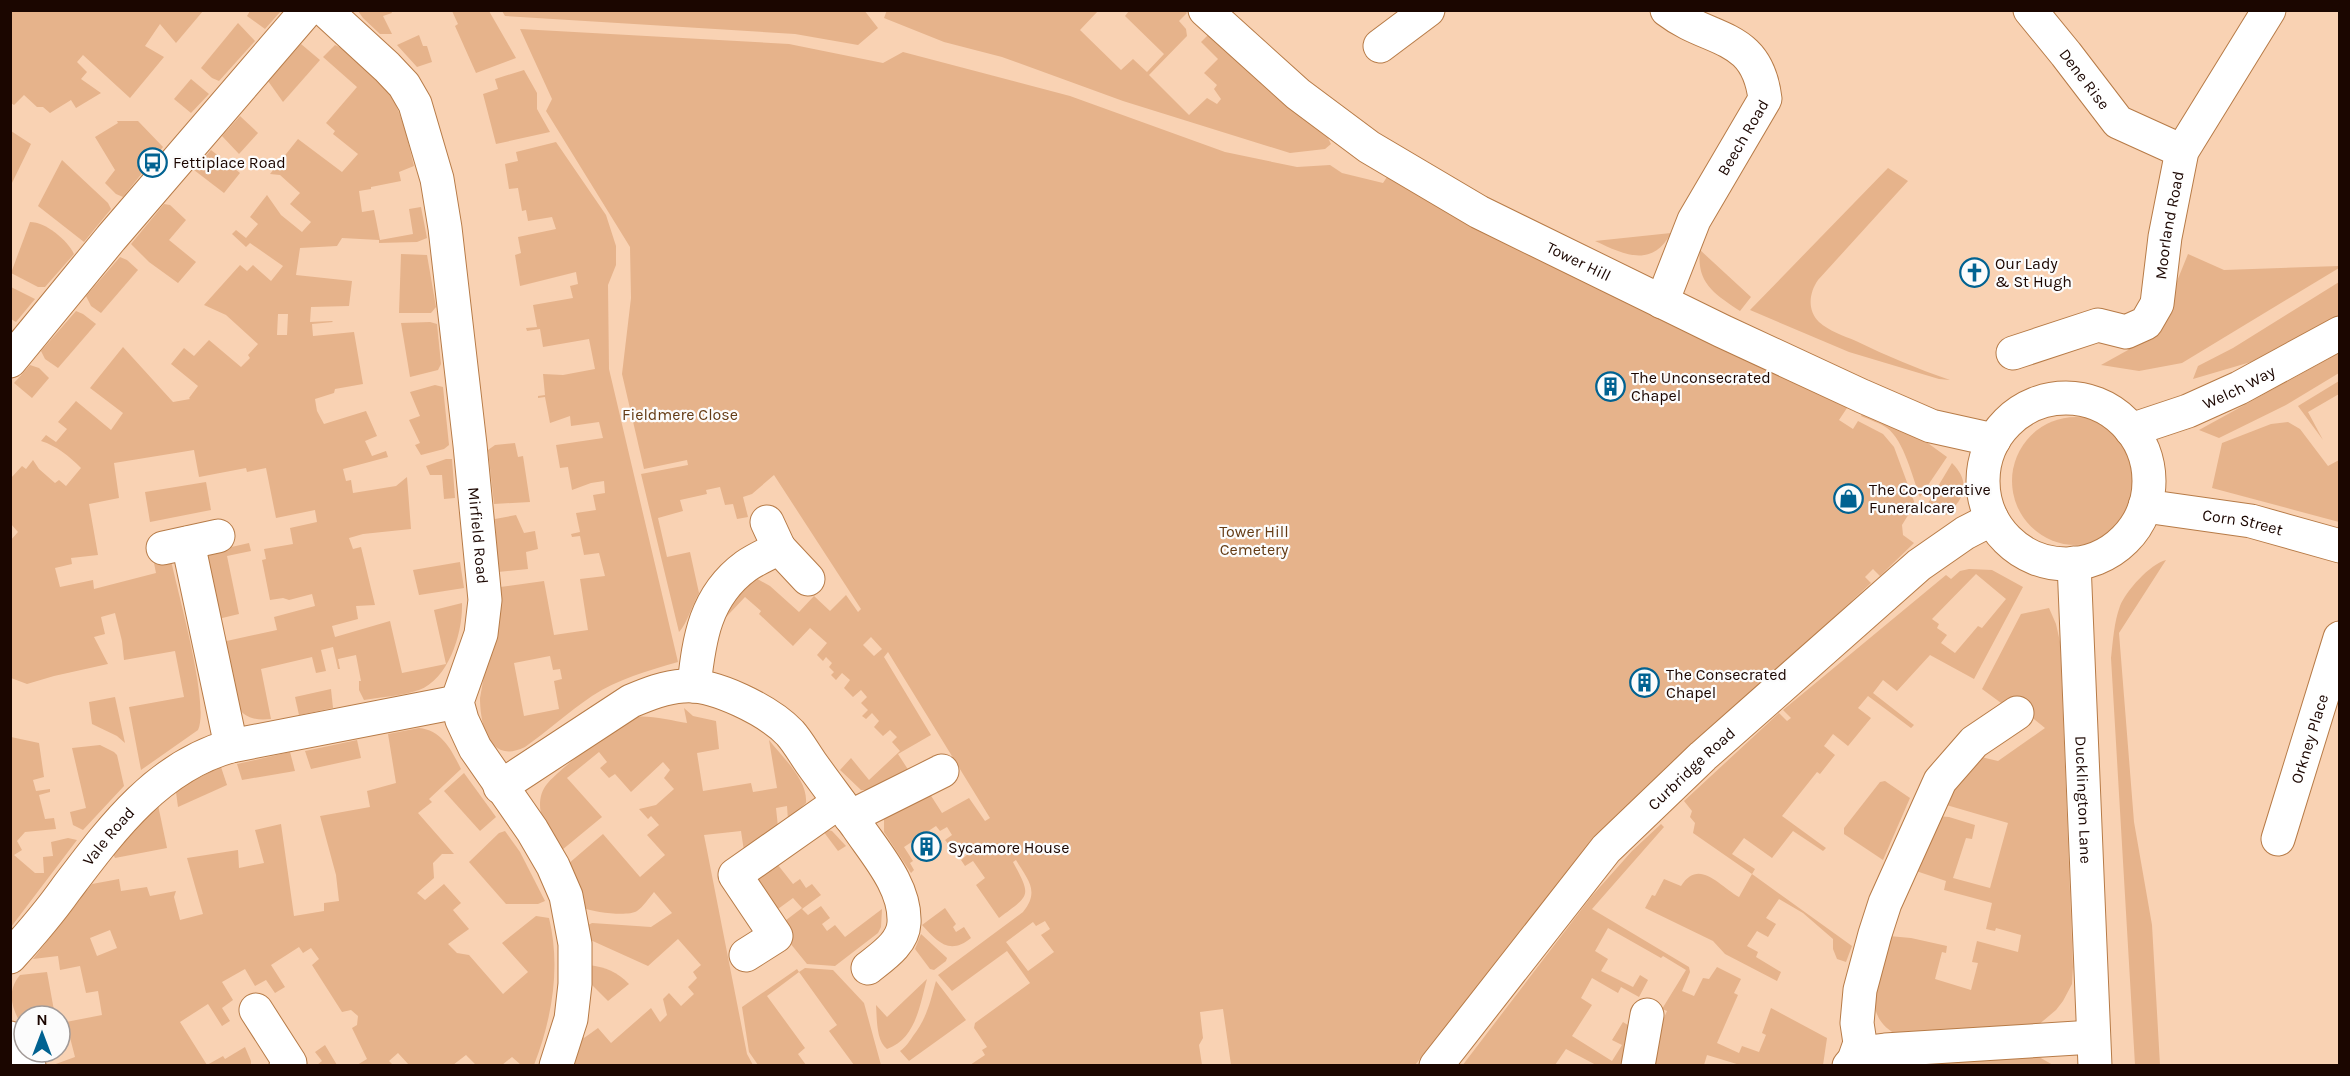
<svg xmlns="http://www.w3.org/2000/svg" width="2350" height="1076" font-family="Karla,sans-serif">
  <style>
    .green { fill: #e6b38b; fill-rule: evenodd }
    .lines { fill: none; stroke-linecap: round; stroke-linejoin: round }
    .minor-casing { stroke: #b77b47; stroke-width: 35 }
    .major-casing { stroke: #b77b47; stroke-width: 35 }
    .minor { stroke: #fff; stroke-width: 33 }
    .major { stroke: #fff; stroke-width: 33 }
    .labels { text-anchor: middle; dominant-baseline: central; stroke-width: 4.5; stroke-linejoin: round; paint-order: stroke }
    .street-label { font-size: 16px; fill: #1b0600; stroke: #fcfcfc }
    .poi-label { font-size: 16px; fill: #1b0600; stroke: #fcfcfc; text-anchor: start }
    .park-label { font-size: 16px; fill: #643b14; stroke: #fcfcfc }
  </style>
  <rect width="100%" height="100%" fill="#f9d2b3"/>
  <g class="green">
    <path d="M864,10L878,28L858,45L795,34L505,16L502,11Z"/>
    <path d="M887,10L1098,11L1080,30L1121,70L1133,59L1147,72L1164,54L1125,16L1129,11H1185L1187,13L1179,21L1186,29L1187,36L1149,75L1189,115L1207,98L1217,104L1221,99L1214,89L1217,85L1204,73L1218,59L1201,42L1208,35L1282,102L1328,138L1331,144L1325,149L1290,153L1123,101L1002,57L944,42L884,18Z"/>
    <path d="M10,11L11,10L203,11L176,43L160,24L145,46L164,57L130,98L83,55L77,62L87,72L81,79L101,93L76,108L71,100L50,113L43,107H37L24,95L14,105L11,103Z"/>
    <path d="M250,11V10L281,11L265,29L247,16Z"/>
    <path d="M358,11H391L392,13L383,16L392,34H380L363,18Z"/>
    <path d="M452,11H489L516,58L476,73L455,26L458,24Z"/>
    <path d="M238,23L255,41L219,81L212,78L201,68Z"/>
    <path d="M520,29L789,44L883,63L903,52L1070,96L1225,152L1297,167L1330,165L1342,173L1383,183L1387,177L1849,405L1839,420L1853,429L1858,421L1883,434L1894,447L1915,504L1902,525L1903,535L1914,543L1880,576L1873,569L1865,577L1871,583L1784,664L1473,995L1415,1065H1231L1223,1009L1200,1012L1203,1038L1199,1045L1202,1065H970L985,1055L982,1050L987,1047L974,1028L975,1023L1030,983L1007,951L952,991L938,975L1023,912C1040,891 1028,880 1016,860L1013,862C1032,897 1030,895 999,918L976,885L985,878L973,861L965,866L961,860L968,854L962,846L954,851L945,840L952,835L947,827L940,831L936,826L904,847L913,861L910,863L914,870L911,873L884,832V816L928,791L942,813L969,798L985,821L990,818L888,652L884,657L931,735L898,754L909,771L867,790H861L840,770L851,758L869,780L900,751L892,742L897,737L890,730L883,736L874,727L879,721L872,713L866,719L862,716L868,710L861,703L867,697L861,690L853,697L844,688L850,680L842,673L836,680L831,675L834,672L829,667L832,663L826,657L823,661L817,655L827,643L810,628L793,646L759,614L761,611L745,597L712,632L713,625L754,577L770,586L799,612L814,596L830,611L846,595L858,612L861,609L774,475L752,494L743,497L748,517L737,519L733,504L725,505L720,487L706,490L707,494L680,500L683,511L658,518L667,557L690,552L699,593C693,603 687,624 679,632L641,474L688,465L687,460L644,469L622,374L631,298L630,247L546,111L552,99ZM871,637L882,649L874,656L863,645ZM1045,921L1050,929L1041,935L1054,952L1028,971L1006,942L1033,922L1036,926Z"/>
    <path d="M419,35L423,46H427L432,62L417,67L397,45Z"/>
    <path d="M301,44L320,60L283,102L268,81Z"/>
    <path d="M335,45C345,49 354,56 363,63C398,92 404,124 414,166L399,172L401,181L371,187V189L359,191L362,212L374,210L380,240L413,234L409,209L421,207L427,238L417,242L379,243V240L342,238L337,246L300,248L296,275L352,281L349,306L311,307L310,322L332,321L333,322L312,324L313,336L354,332L363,384L335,389L334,393L315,399L317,411L324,424L366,411L377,436L365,441L372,456L386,451L388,457L343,469L346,481L351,480L353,493L396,486L407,477L411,529L363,534L349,538L353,549L361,547L375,605L356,606L358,619L332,626L335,637L390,621L402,673L446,664L434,610L462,603C463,632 449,679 419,690C402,696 381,697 364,700L359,690V681H361L356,655L338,659L340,669H338L333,647L321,650L326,671L316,673L312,657L261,669L271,719C262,720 252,720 244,714C232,705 226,658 222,642L277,630L274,617L315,606L312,594L289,600L283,598L270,600L262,560L266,559L264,549L293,544L290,528L317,522L315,510L276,518L266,468L247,472L246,468L199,477L194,450L114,463L119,498L89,504L98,555L71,558L72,564L55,568L60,587L93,580L94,589L156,573L154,563L171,560C178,594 210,704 198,730L141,770L129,707L184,697L175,651L124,660L122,641L115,613L101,617L105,634L94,637L108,664L54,676L27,684L11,678L10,541L18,532L11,524V478L22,466L26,469L33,460L39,469L55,483L59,480L66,486L81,468C69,456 57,446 41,441L46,435L56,442L67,429L58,422L76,401L111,430L123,413L90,388L123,347L173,402L190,399L189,398L198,386L171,364L184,348L194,356L209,340L241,367L250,358L248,355L258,344L226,315L204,305L240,265L247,271L253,265L271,281L283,266L250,243L246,247L232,234L236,230L246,238L258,224L250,217L267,195L281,215L302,232L311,222L290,204L300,193L280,175L270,174L298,139L342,172L358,154L333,134L335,131L326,123L357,87L323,57ZM278,314H288L287,335H277Z"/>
    <path d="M524,70L537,93V109L550,132L496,144L483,94L498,89L495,79Z"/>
    <path d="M191,79L209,94L191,113L174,99Z"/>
    <path d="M240,116L258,133L239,154L222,136Z"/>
    <path d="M117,121H138L163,147L123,197L116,194L105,183L115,170L95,137L118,123Z"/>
    <path d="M11,131L31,144L11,185Z"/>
    <path d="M556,142L606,215L616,246V265L608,285L609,369L678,662C647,671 618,679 592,696C568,712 548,731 525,747C489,765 480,724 480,698L500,587L544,581L554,635L588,630L580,579L605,576L599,553L584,555L580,536L572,537L571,534L580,532L576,513L596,510L593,495L605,493L604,481L591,483L572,490L568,467L560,468L556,445L603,438L599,422L571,426L570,416L550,423L545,397L538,398V396L545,395L543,374L563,375L595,369L589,339L543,347L540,329L527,331L526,328L537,327L533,305L573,298L570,286L578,284L576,272L520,286L515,255L521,253L518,237L556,229L552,217L528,221L526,210L522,211L518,188L509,189L505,164L518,161L516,152ZM550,656L553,670L560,669L562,679L554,681L559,709L524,716L514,663Z"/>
    <path d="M211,150L240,173L224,193L194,170Z"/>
    <path d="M62,160L108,203L111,209L84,242L38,206Z"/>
    <path d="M1888,168L1908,181L1818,280C1809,293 1807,310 1819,322C1829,331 1844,336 1856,341C1887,356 1918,369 1950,380L1939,379L1849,352L1750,310Z"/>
    <path d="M164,204L170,205L186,220L169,240L196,262L178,283L149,262L131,244Z"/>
    <path d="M30,222C46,222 67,240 74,254L45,287H38L11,273Z"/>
    <path d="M1671,233C1652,269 1623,254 1595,241Z"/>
    <path d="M1700,250L1751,297L1740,311C1715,294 1696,283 1700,250Z"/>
    <path d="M401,254L427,255L436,307L431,313H399Z"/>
    <path d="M2188,254L2224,270L2339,266V268L2182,363L2139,371L2101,365L2128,350L2133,341L2156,333Z"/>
    <path d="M120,257L127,260L138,270L101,313L91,306L86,296Z"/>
    <path d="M2339,282V319L2261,359L2193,379L2198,366L2233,348Z"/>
    <path d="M11,287L35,299L16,322L11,319Z"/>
    <path d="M76,311L83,314L96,324L58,368L45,359L41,351Z"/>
    <path d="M430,322L437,324L441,364L438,370L410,377L401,323Z"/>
    <path d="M2339,353V373L2286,405L2219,438L2199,430Z"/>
    <path d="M30,365L39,368L49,378L32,398L14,383Z"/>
    <path d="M2339,381V394L2308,412L2323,440L2298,406Z"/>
    <path d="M435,385L443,387L449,445L444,449L421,455L415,445L420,443L409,420L420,416L410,392Z"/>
    <path d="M1864,411L1918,436L1947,457L1920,497C1913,479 1904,440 1887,428C1880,423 1870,420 1861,416Z"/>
    <circle cx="2076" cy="481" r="64"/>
    <path d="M2288,422L2300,429L2328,466L2339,460V522L2212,488L2222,443L2271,424Z"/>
    <path d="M515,443L518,457L523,456L530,502L494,504L488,450L495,445Z"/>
    <path d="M446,459H452L455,498L444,499L442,475H430L426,466Z"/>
    <path d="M1952,463C1971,482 1965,499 1946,515L1928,503Z"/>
    <path d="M206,482L211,510L150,522L145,492Z"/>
    <path d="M516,515L524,533L535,531L538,549L526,552L528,569L498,572L495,519Z"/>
    <path d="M249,543L251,551L227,556L239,614L218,619L205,553Z"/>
    <path d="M2166,560L2119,633L2134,822L2152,925L2160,1065H2135L2111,658C2113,641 2114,622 2120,606C2126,591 2150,564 2166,560Z"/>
    <path d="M460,562L464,588L419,595L413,570Z"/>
    <path d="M1969,569L1992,570L2023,587L1974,679L1930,655L1897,691L1883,680L1873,693L1914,725L1911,728L1868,696L1858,708L1871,718L1848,746L1833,734L1824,746L1835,755L1820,774L1817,772L1782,816L1826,848L1823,851L1793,831L1772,858L1744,838L1732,854L1755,869L1752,874L1852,946L1846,962L1837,959L1833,949V939L1803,913L1779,899L1766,918L1776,924L1768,937L1757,931L1747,946L1758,952L1756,957L1781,972L1777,981L1725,954L1713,941L1645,908L1652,895L1655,896L1664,879L1681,886C1699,858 1718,885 1739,897L1752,874L1693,833L1695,823L1690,817L1692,811L1684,801L1779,713L1787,721L1791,718L1783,710L1946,575L1951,579L1960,571ZM1976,574L2006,599L1982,628L1978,626L1955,653L1941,643L1947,635L1937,628L1939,624L1932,619Z"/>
    <path d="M2049,608L2056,624L2060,642L2073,967L2072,984L2063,1001L2056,1010L2037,1026L1900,1036C1856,1017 1879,970 1889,936L1911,938L1947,946L1946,953L1942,952L1935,979L1971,990L1978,963L1972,962L1977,941L2018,952L2021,935L1996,928L1995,931L1986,929L1992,903L1944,890L1946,881L1913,870L1937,816L1949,817L1975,825L1972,839L1966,838L1953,878L1990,888L2008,823L1943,804L1977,756L1998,761L2045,728L2014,703L2008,708L1982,689L2021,614Z"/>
    <path d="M331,689L333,708L299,715L295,697Z"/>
    <path d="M115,697L125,743L117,736L92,724L89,702Z"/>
    <path d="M684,708L693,716L716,721L719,749L697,753L703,791L751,783L753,792L777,788L769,740C783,758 808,780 806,803L788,820L787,806L776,808L778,827L744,851L741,831L704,835L747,1054L753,1065H574L583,1036L584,1038L598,1028L611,1043L651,1008L660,1022L667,1015L663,999L669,993L681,1006L694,994L688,987L697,978L693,972L701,965L678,939L648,966L586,938V926L592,923L651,927L672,913L654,892C649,898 643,907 637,911C627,917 594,912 583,908L568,864L603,834L640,877L665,855L647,835L659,825L651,816L648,819L639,809L656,805L674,789L664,778L670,770L663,762L631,792L615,774L609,778L600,768L607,762L599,752L567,778L602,817L562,850C556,835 540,823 540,805C540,797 542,790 547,784C557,771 622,719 636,717C649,715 673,721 687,723Z"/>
    <path d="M419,728C442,730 452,751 461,769L429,799L432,802L418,813L454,854H442L433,863L434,878L417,893L425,900L444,884L461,903L453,910L469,929L448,944L457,953L469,955L503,994L528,972L502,943L536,916L549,918C561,967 552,1019 534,1065H521L512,1057L502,1065H476L466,1055L453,1065H409L398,1053L389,1061L393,1065H357L367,1059L352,1028L357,1025L358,1016L351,1010L342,1012L312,965L319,959L311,948L303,953L299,947L271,965L285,987L275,993L266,980L255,986L245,969L222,982L233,1000L222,1008L230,1021L222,1026L208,1004L180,1022L207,1065L223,1056L225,1059L245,1047L251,1061V1065H53L75,1057L66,1022L102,1015L98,991L86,993L80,966L60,970L58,956L33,959L92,884L119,879L121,891L147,887L150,896L176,891L174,897L180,920L203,914L187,858L238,850L239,868L264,863L255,830L281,824L294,916L324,911V903L339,901L336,875L320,816L370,807L367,791L396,783L388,734ZM110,930L117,948L97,956L90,938Z"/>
    <path d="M11,737L39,743L44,777L33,780L36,791L50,789V792L39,795L45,819L54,818L56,829L25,832L17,841L22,850L14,855L35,873H44L43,857L53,856L51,842L68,838L77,840L11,927Z"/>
    <path d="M357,740L361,758L311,769L305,751Z"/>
    <path d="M100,745L114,752L117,755L124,786L83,830L73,825L70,812L86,808L72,748Z"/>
    <path d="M290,752L295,771L242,780L237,764Z"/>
    <path d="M221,767L227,785L178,807L176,792L186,784Z"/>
    <path d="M464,773L496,817L480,831L444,791Z"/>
    <path d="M1885,781L1910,798L1883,860L1844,834V828L1880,782Z"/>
    <path d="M158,805L167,848L115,858L112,852Z"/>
    <path d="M1661,824L1664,827L1592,909L1689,967L1690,972L1682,991L1694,996L1703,978L1709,979L1717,967L1741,979L1734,993L1738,995L1717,1043L1739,1053L1742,1046L1759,1052L1766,1035L1762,1033L1771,1008L1827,1038L1823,1065H1740L1707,1055L1704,1065H1643L1667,1011L1662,1009L1686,970L1663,956L1661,958L1608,928L1595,951L1608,959L1601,971L1633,987L1640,975L1648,980L1639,997L1621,987L1618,993L1592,978L1581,998L1592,1005L1572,1036L1612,1061L1622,1045L1612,1040L1623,1022L1639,1032L1630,1065H1596L1566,1049L1555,1065L1462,1066L1591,897L1632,851Z"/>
    <path d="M824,829L832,831L846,846L838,851L823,831Z"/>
    <path d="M505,831L520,852L545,901L538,904H506L469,862L499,833Z"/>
    <path d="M774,860L793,884L800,879L806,888L812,884L821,895L802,909L808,915L821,906L830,918L822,924L827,931L835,925L845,937L882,909L881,927L878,933L835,966L807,964L777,927L802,908L793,898L778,909L755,875Z"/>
    <path d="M945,908L956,924L953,927L956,932L964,927L971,938C949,956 937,941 922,925Z"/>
    <path d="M921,934L947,958L946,961L934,970L930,969L915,949Z"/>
    <path d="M589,965C606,967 617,972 629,984L608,1001L590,983Z"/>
    <path d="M805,968L833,970L864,1003L881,1065H854L829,1031L837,1025L799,972L767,996L805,1048L798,1054L806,1065H758L749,1052L742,1007L797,969L799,972Z"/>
    <path d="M47,972L55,1016H24L23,1028C13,1010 5,993 20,975Z"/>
    <path d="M927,979C920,1004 916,1039 887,1049C876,1041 877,1018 876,1005L887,1017Z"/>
    <path d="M936,981L966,1020L909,1061L900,1051C906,1047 909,1042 913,1036C927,1018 930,1002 936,981Z"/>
    <path d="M325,1045L337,1065H317L322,1061L315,1052Z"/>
    <path d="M2039,1057L2053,1065L1872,1066Z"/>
  </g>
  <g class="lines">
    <defs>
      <g id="minor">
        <path id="s1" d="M325,10L387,67L404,85L415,104L437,179L445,228L470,445L485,600L481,634L457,702L462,720L475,748L532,830L553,866L566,896L575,944V984L571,1019L556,1066"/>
        <path id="s2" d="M2030,10L2066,54L2118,122L2182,151"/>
        <path d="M1380,46L1428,10"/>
        <path id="s3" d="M1662,302L1694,220L1765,99C1757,32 1710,43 1667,10"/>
        <path id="s4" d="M2013,353L2098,325L2126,332L2146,323L2157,304L2165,237L2182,151L2269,10"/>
        <path d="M10,361L111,238L307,10"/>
        <path id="s5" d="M2131,430L2188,411L2239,388L2340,333"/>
        <path id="s6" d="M2145,506L2251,521L2340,546"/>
        <path d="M767,522L779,548"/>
        <path d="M188,543L231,746"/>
        <path d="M163,548L218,536"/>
        <path d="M694,686C699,639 705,596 746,566C756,559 768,554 779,548L808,579"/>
        <path d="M500,787L631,701C648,694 665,687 683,686C714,683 769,711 790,733C798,742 804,753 811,763C826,784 842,805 857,826C876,854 906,887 904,923C903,943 883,956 868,968"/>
        <path d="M850,817L942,771"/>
        <path id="s7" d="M2278,839L2340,638"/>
        <path d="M746,955L776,936L735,875L839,802"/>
        <path id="s8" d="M10,957C30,935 49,913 66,889C110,831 156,767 231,746L457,702"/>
        <path d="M256,1010L290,1063L286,1066"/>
        <path d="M10,1038L29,1066"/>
        <path d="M1854,1060L1869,1052L1885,1050L2093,1037"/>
        <path d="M1638,1066L1647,1015"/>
        <path d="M1849,1066L1854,1060L1860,1043L1857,1023L1860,990L1875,934L1885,903L1940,781L1974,742L2017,713"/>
      </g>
      <g id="major">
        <path id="s9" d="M1205,10L1298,94L1369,147L1479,212L1722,331L1862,396L1931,426L1994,440"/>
        <circle cx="2066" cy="481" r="83"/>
        <path id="s10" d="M2074,563L2095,1066"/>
        <path id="s11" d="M1436,1066L1606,849L1703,756L1919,565L1965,533L1992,519"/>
      </g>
    </defs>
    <use href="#minor" class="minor-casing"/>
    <use href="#major" class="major-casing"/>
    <use href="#minor" class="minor"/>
    <use href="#major" class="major"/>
  </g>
  <defs>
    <symbol id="bus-ring" viewBox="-11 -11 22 22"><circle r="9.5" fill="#fcfcfc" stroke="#016291" stroke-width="1.5"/><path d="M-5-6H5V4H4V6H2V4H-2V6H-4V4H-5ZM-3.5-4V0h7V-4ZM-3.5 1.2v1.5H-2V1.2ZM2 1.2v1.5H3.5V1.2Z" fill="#016291"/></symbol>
    <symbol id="church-ring" viewBox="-11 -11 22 22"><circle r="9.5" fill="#fcfcfc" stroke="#016291" stroke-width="1.5"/><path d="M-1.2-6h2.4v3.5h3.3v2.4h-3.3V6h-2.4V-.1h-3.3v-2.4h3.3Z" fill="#016291"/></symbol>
    <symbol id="building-ring" viewBox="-11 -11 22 22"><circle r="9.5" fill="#fcfcfc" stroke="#016291" stroke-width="1.5"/><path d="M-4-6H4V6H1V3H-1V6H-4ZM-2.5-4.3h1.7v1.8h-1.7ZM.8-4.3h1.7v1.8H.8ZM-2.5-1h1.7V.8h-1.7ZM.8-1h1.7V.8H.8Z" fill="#016291"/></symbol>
    <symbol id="shop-ring" viewBox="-11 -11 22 22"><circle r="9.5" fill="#fcfcfc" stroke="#016291" stroke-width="1.5"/><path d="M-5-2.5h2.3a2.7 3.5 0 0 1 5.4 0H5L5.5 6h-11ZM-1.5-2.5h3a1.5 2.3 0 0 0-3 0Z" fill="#016291"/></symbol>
  </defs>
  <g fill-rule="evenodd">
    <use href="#bus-ring" x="136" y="146" width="33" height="33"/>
    <use href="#church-ring" x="1958" y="256" width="33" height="33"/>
    <use href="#building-ring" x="1594" y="370" width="33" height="33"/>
    <use href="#shop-ring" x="1832" y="482" width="33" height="33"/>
    <use href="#building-ring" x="1628" y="666" width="33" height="33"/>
    <use href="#building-ring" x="910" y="830" width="33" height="33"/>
  </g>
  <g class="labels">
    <g class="street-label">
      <text stroke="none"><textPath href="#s2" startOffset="88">Dene Rise</textPath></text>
      <text stroke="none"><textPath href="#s3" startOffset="184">Beech Road</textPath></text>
      <text stroke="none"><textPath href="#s4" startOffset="242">Moorland Road</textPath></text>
      <text stroke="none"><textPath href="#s9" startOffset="453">Tower Hill</textPath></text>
      <text stroke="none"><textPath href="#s5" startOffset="116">Welch Way</textPath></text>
      <text stroke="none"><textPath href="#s6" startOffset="99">Corn Street</textPath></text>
      <text stroke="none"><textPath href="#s1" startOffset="568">Mirfield Road</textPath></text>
      <text stroke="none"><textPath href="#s7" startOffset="105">Orkney Place</textPath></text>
      <text stroke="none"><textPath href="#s11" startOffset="393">Curbridge Road</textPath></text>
      <text stroke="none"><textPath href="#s10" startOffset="237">Ducklington Lane</textPath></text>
      <text stroke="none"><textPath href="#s8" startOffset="156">Vale Road</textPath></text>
    </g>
    <g class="poi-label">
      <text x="173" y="162">Fettiplace Road</text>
      <text x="1995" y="263">Our Lady<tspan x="1995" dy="18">&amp; St Hugh</tspan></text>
      <text x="1631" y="377">The Unconsecrated<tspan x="1631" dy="18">Chapel</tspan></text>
      <text x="1869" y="489">The Co-operative<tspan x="1869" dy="18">Funeralcare</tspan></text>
      <text x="1666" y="674">The Consecrated<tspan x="1666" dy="18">Chapel</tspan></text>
      <text x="948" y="847">Sycamore House</text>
    </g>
    <g class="park-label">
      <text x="680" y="414">Fieldmere Close</text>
      <text x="1254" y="531">Tower Hill<tspan x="1254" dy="18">Cemetery</tspan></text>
    </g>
  </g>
  <rect width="2350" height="1076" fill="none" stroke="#1b0600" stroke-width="24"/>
  <g transform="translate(42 1034)"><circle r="28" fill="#fcfcfc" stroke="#a29a97" stroke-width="1.5"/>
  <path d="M0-4.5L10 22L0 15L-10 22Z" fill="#016291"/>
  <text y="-9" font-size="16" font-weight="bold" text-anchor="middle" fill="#1b0600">N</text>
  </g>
</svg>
